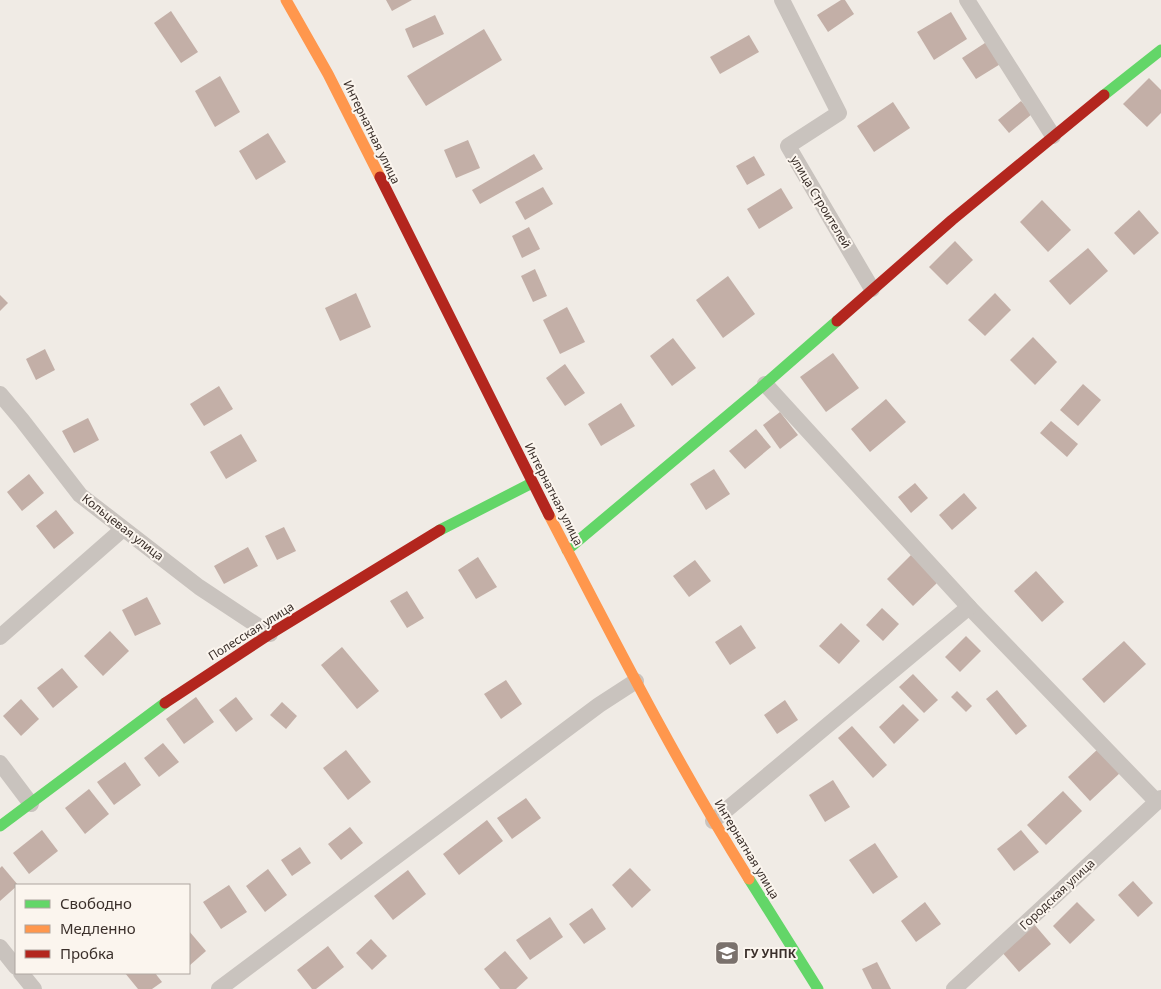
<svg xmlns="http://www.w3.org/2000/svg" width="1161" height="989" font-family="'Noto Sans',sans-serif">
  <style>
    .building { fill: #c3afa7 }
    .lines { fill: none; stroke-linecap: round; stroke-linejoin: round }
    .street { stroke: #c9c3be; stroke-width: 16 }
    .fast { stroke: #63d668; stroke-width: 11 }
    .slow { stroke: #ff974d; stroke-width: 11 }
    .jam { stroke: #b3261e; stroke-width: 11 }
    .labels { text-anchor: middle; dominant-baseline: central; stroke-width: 4; stroke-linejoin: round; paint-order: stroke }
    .street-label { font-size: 12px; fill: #3b302b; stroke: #fbf5ee }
    .poi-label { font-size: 12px; font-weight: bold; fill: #3b302b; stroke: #fbf5ee; text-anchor: start }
  </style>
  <rect width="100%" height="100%" fill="#f0ebe5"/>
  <g class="building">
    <path d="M386,0H412L392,11Z"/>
    <path d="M841,0H845L854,14L828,32L817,15Z"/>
    <path d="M171,11L198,52L181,63L154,23Z"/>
    <path d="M951,12L967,39L934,60L917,32Z"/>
    <path d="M435,15L444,34L413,48L405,29Z"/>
    <path d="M484,29L502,60L426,106L407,76Z"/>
    <path d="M749,35L759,52L720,74L710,57Z"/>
    <path d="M988,41L1002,63L976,79L962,58Z"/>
    <path d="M220,76L240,112L215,127L195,91Z"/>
    <path d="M1149,78L1161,90V113L1147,127L1123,104Z"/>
    <path d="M1021,101L1032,114L1009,133L998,120Z"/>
    <path d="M893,102L910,128L874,152L857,126Z"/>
    <path d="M268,133L286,162L256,180L239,151Z"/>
    <path d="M468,140L480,168L456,178L444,150Z"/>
    <path d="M534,154L543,169L480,204L472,190Z"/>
    <path d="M754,156L765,175L747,185L736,166Z"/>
    <path d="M543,187L553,204L525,220L515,202Z"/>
    <path d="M781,188L793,208L759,229L747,209Z"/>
    <path d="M1042,200L1071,230L1048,252L1020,222Z"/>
    <path d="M1139,210L1159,233L1134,255L1114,233Z"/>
    <path d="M529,227L540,249L522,258L512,236Z"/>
    <path d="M955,241L973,260L947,285L929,267Z"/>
    <path d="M1088,248L1108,271L1070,305L1049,281Z"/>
    <path d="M535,269L547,296L533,302L521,276Z"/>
    <path d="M728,276L755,314L723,338L696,300Z"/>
    <path d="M356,293L371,327L340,341L325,308Z"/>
    <path d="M995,293L1011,310L985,336L968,320Z"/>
    <path d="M0,295L8,303L0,311Z"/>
    <path d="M567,307L585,342L560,354L543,320Z"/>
    <path d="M1033,337L1057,362L1035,385L1010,360Z"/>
    <path d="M673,338L696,368L672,386L650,356Z"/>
    <path d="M45,349L55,370L36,380L26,359Z"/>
    <path d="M833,353L859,388L826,412L800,377Z"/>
    <path d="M565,364L585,393L565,406L546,378Z"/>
    <path d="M1083,384L1101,400L1078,426L1060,410Z"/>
    <path d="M219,386L233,409L204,426L190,404Z"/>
    <path d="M886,399L906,422L870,452L851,429Z"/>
    <path d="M621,403L635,426L601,446L588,424Z"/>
    <path d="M780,412L798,435L780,449L763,425Z"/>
    <path d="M88,418L99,440L74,453L62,431Z"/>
    <path d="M1051,421L1078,444L1067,457L1040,433Z"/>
    <path d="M756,429L771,447L745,469L729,451Z"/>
    <path d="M241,434L257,461L226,479L210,452Z"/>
    <path d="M714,469L730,494L706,510L690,484Z"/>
    <path d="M29,474L44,493L22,511L7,492Z"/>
    <path d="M915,483L928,498L911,513L898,497Z"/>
    <path d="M964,493L977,508L952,530L939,515Z"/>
    <path d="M56,510L74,533L54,549L36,526Z"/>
    <path d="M284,527L296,551L277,560L265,536Z"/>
    <path d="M248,547L258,566L224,584L214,566Z"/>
    <path d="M911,555L938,582L913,606L887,579Z"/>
    <path d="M478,557L497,587L476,599L458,570Z"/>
    <path d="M695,560L711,581L689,597L673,576Z"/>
    <path d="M1036,571L1064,602L1042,622L1014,591Z"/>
    <path d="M407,591L424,618L407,628L390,601Z"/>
    <path d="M147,597L161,624L135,636L122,610Z"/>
    <path d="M882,608L899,624L883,641L866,625Z"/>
    <path d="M841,623L860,641L839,664L819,646Z"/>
    <path d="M741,625L756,648L730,665L715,642Z"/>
    <path d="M110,631L129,651L103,676L84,656Z"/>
    <path d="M966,636L981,651L960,672L945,657Z"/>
    <path d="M1124,641L1146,664L1104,703L1082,679Z"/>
    <path d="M342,647L379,691L357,709L321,665Z"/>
    <path d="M62,668L78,687L53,708L37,688Z"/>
    <path d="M913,674L938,700L924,713L899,687Z"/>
    <path d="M506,680L522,704L501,719L484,694Z"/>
    <path d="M997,690L1027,726L1016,735L986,699Z"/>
    <path d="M957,691L972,706L966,712L951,697Z"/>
    <path d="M196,697L214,722L184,744L166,719Z"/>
    <path d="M236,697L253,719L236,732L219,710Z"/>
    <path d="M21,699L39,719L21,736L3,716Z"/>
    <path d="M785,700L798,720L777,734L764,715Z"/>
    <path d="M282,702L297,716L286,729L270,715Z"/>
    <path d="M903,704L919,720L894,744L879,727Z"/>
    <path d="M852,726L887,765L873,778L838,738Z"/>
    <path d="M163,743L179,762L159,777L144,758Z"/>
    <path d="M1099,748L1121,772L1090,801L1068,777Z"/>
    <path d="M346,750L371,782L348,800L323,768Z"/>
    <path d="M125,762L141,785L114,805L97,782Z"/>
    <path d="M833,780L850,807L825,822L809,795Z"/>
    <path d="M89,789L109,814L85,834L65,808Z"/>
    <path d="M1063,791L1082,811L1046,845L1027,825Z"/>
    <path d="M526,798L541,818L512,839L497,818Z"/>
    <path d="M487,820L503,841L459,875L443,854Z"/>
    <path d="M350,827L363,843L341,860L328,844Z"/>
    <path d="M42,830L58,851L29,874L13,853Z"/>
    <path d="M1021,830L1039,852L1014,871L997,849Z"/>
    <path d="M875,843L898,877L873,894L849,860Z"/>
    <path d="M300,847L311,863L292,876L281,860Z"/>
    <path d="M2,866L18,885L0,901V868Z"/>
    <path d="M630,868L651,890L632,908L612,885Z"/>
    <path d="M268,869L287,895L265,912L246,886Z"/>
    <path d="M408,870L426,894L393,920L374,896Z"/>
    <path d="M1133,881L1153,903L1138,917L1118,895Z"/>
    <path d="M229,885L247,912L221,929L203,902Z"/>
    <path d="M925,902L941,924L916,942L901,921Z"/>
    <path d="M1077,902L1095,920L1070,944L1053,926Z"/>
    <path d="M592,908L606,929L584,944L569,924Z"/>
    <path d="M550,917L563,937L530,960L516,940Z"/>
    <path d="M1034,924L1051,944L1019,972L1001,951Z"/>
    <path d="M189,931L206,951L189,966Z"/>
    <path d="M371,939L387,956L372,970L356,953Z"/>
    <path d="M328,946L344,967L316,989H312L297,970Z"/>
    <path d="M505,951L528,978L516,989H500L484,969Z"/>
    <path d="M877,962L891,989H872L862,969Z"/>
    <path d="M125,973H155L162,982L152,989H138Z"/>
  </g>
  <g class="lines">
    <g class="street">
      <path d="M782,0L839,113L788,146L872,289"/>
      <path d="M967,0L1053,136"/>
      <path d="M765,384L969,607L1157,802"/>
      <path d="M0,394L22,420L80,495L199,587L270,634"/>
      <path d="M0,637L123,529"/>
      <path d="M0,763L31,804"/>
      <path d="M713,821L969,607"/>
      <path d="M0,947L16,967"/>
      <path d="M21,973L34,989"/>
      <path d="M219,989L599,705L636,681"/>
      <path d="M954,989L1161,798"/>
    </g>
    <g class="fast">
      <path d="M1104,95L1161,50"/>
      <path d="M440,530L532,483"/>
      <path d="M567,550L765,384L837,321"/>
      <path d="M0,826L165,703"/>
      <path d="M749,879L818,989"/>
    </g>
    <g class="slow">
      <path d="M286,0L328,74L380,177"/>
      <path d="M549,515C613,638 676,762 749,879"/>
    </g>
    <g class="jam">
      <path d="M380,177L549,515"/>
      <path d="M837,321L952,220L1104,95"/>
      <path d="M165,703L270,634L440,530"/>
    </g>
  </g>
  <defs>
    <symbol id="university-square" viewBox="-11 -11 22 22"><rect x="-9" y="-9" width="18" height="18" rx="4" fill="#7a716c" stroke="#fbf5ee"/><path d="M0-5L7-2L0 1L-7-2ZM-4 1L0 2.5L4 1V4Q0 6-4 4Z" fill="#fff"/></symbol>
  </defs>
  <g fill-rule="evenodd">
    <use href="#university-square" x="713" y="939" width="28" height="28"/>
  </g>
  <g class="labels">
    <g class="street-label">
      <text transform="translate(372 132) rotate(64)">Интернатная улица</text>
      <text transform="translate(821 202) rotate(59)">улица Строителей</text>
      <text transform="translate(554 494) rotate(63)">Интернатная улица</text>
      <text transform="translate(123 527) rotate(38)">Кольцевая улица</text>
      <text transform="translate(251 631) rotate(-32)">Полесская улица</text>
      <text transform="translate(747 849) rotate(59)">Интернатная улица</text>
      <text transform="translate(1057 894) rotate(-43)">Городская улица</text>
    </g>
    <g class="poi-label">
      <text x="744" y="953">ГУ УНПК</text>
    </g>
  </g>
  <rect x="15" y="884" width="175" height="90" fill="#fbf5ee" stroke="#aea6a0"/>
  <rect x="25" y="900" width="25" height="8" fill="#63d668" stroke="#aea6a0"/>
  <text x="60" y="909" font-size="15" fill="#3b302b">Свободно</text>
  <rect x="25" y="925" width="25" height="8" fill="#ff974d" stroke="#aea6a0"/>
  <text x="60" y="934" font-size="15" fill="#3b302b">Медленно</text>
  <rect x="25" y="950" width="25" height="8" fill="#b3261e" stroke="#aea6a0"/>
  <text x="60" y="959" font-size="15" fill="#3b302b">Пробка</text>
</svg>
